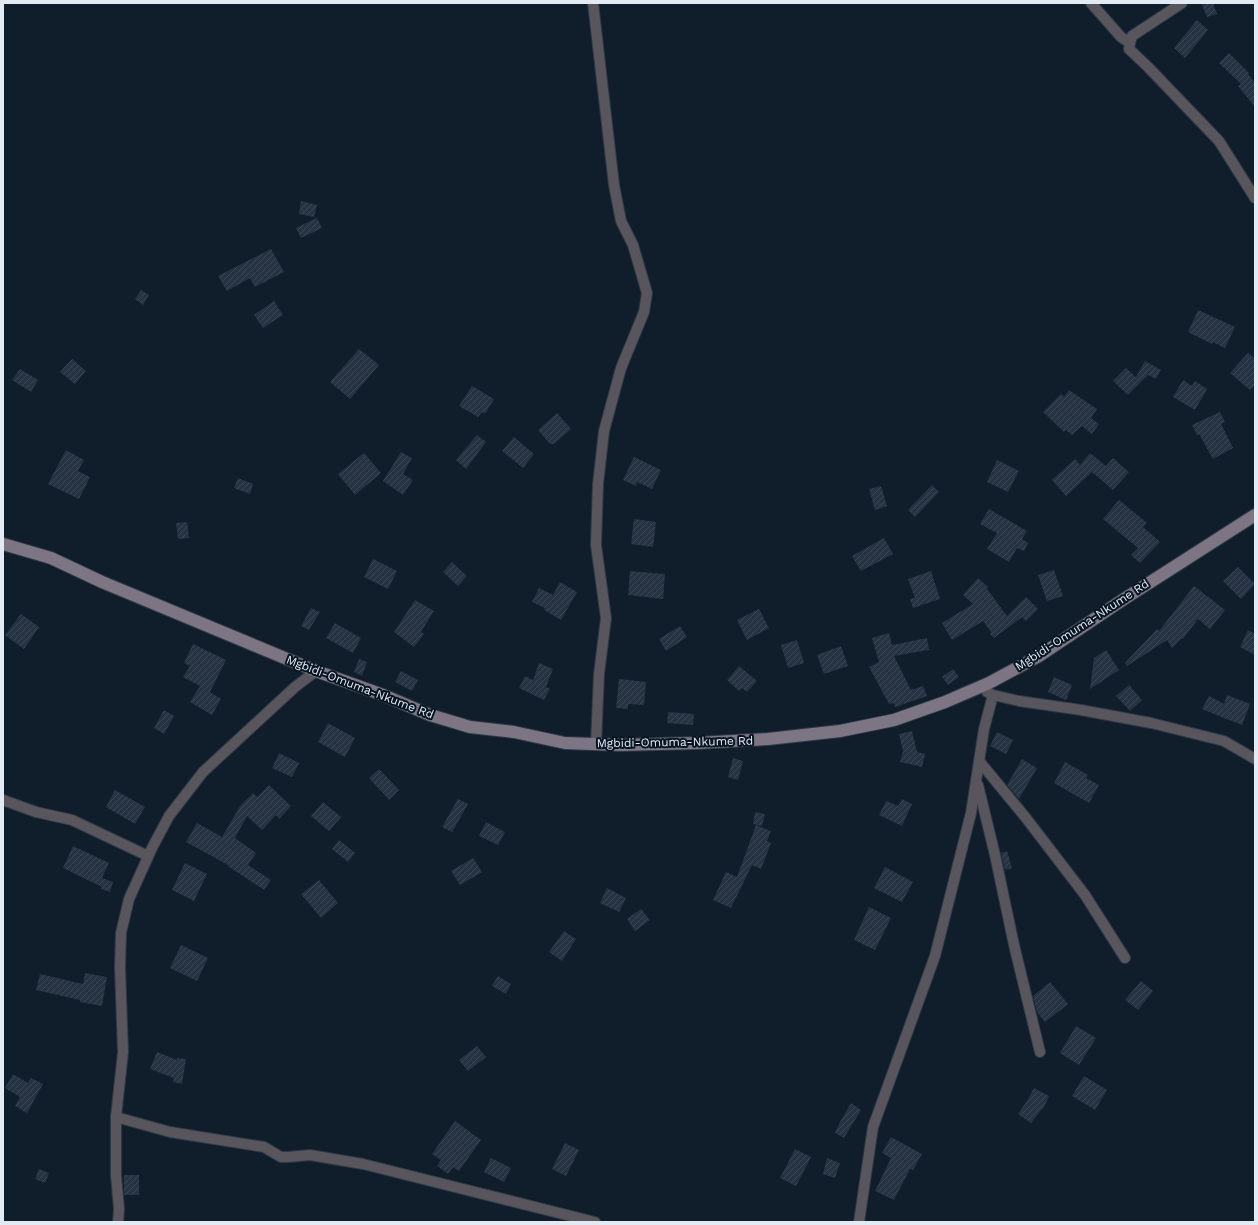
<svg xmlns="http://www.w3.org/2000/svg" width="1258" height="1225" font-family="'Work Sans',sans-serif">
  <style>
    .building { fill: url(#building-hatch) }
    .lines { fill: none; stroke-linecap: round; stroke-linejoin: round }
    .street-casing { stroke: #2d3a47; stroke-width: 12 }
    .secondary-casing { stroke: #2d3a47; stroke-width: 14 }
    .street { stroke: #59555d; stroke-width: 10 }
    .secondary { stroke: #7d7583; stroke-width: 12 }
    .labels { text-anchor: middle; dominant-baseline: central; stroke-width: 4; stroke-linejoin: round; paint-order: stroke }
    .street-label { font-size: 12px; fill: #e2eaf4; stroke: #071421 }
  </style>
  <defs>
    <pattern id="building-hatch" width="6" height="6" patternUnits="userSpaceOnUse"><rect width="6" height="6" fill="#263342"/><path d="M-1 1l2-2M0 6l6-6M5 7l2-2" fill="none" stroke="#3b4755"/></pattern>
  </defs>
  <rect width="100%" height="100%" fill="#101d2b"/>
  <g class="building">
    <path d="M1201,3H1213L1217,14L1207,17Z"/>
    <path d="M1197,20L1208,30L1185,58L1174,48Z"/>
    <path d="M1229,53L1249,73L1248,74L1255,83V107L1238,86L1241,84L1219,63Z"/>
    <path d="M301,201L317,205L314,217L299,214Z"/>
    <path d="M317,218L322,228L301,238L296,228Z"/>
    <path d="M271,249L284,272L255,287L250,278L227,291L218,276Z"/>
    <path d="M141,290L149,295L143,305L135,299Z"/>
    <path d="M274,301L283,315L263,328L254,315Z"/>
    <path d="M1198,310L1235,327L1225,348L1213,342L1212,344L1188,332Z"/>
    <path d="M359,349L379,365L350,399L330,382Z"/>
    <path d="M1248,353L1255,359V385L1250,390L1230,373Z"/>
    <path d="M72,359L86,371L75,384L60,372Z"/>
    <path d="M1145,361L1161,370L1156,379L1148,375L1128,395L1113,381L1126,368L1136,377Z"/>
    <path d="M20,369L38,380L31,392L12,380Z"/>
    <path d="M1183,380L1192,386L1195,381L1207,389L1195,410L1173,397Z"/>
    <path d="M472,386L494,399L485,414L482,412L478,417L459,406Z"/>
    <path d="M1069,390L1097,409L1091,418L1099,424L1092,434L1082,426L1072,435L1066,430L1064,432L1043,412L1061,394L1064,397Z"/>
    <path d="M1220,412L1225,422L1221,424L1233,448L1213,459L1199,434L1197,435L1192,425Z"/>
    <path d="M557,413L571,429L554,444H550L538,430Z"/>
    <path d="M477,435L486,442L466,469L456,460Z"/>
    <path d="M514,437L534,454L523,468L502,451Z"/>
    <path d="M66,450L84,460L78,471L90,477L79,499L48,484Z"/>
    <path d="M401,452L412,458L403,474L413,480L403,495L383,481Z"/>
    <path d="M364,453L381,473L355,495L338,474Z"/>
    <path d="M1090,453L1106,466L1113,458L1129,472L1113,490L1092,472L1066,496L1052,480L1075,459L1080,465Z"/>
    <path d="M634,457L661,470L652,489L637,482L636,486L623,480Z"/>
    <path d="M997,460L1019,471L1008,492L987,482Z"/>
    <path d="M238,478L253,484L250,494L234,488Z"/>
    <path d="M932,485L939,492L915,517L908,510Z"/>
    <path d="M881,486L887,506L875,510L869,489Z"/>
    <path d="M1119,500L1147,523L1143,527L1160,542L1140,563L1131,555L1138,548L1103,519Z"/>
    <path d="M989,509L1027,531L1022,539L1028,543L1024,551L1017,548L1009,562L987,549L997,533L980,524Z"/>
    <path d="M634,519L656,522L653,547L631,544Z"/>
    <path d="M187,522L189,538L178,539L176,523Z"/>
    <path d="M884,538L893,554L861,571L852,556Z"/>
    <path d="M373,559L397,571L388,589L364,577Z"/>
    <path d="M452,562L467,576L458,586L443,572Z"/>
    <path d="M1238,567L1255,584L1241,599L1223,581Z"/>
    <path d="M1054,570L1063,596L1047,601L1038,575Z"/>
    <path d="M630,571L665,574L663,599L628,595Z"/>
    <path d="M931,571L940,599L913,608L910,599L915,598L908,579Z"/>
    <path d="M978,578L988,587L987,589L1007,616L1026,597L1038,609L1026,621L1022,617L994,638L990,634L991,632L983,621L952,640L942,623L973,604L963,595Z"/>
    <path d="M560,582L577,592L561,620L544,610L545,608L532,602L539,588L553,595Z"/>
    <path d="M1194,586L1225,610L1210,629L1198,619L1183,639L1182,638L1172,648L1167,640L1127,666L1125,663L1157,629L1159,631Z"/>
    <path d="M415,600L434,611L421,632L424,634L414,647L394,632Z"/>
    <path d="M311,608L320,612L309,630L301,626Z"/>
    <path d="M759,609L769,628L747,640L737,620Z"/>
    <path d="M21,614L39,627L24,649L5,635Z"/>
    <path d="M335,623L361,638L353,653L326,638Z"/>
    <path d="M680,626L687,637L666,651L659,639Z"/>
    <path d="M1248,630L1255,634V655L1240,647Z"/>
    <path d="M889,633L892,645L927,638L929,650L894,656L911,690L923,686L927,696L895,707L894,703L889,704L869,667L879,662L872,638Z"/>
    <path d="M797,640L804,663L788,668L781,645Z"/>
    <path d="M193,644L226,660L210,692L221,699L212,715L190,702L200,686L183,677L190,666L184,663Z"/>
    <path d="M841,646L848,666L824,674L817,655Z"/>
    <path d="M1106,650L1119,670L1090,689L1094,658Z"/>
    <path d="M359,659L367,662L362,676L354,672Z"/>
    <path d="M539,663L553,669L546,687L550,689L544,700L519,688L525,676L533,680Z"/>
    <path d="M739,666L757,681L747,692L742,688L739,691L727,680Z"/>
    <path d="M953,669L959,677L948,685L942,677Z"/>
    <path d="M401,671L418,680L412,691L395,682Z"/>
    <path d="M1054,677L1072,685L1066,700L1048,692Z"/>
    <path d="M619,679L646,682L644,705L628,704V709L616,708Z"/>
    <path d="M1129,685L1142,700L1130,711L1116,696Z"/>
    <path d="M1227,695L1250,704L1242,725L1214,714L1202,709L1209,696L1224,704Z"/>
    <path d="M164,710L174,716L164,734L154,728Z"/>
    <path d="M668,712L694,714L693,725L667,723Z"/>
    <path d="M328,723L355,738L345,757L318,742Z"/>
    <path d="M912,731L917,752L925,754L922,767L900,762L903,751L899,734Z"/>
    <path d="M997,732L1013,740L1006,754L990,746Z"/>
    <path d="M279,753L299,763L292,777L272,768Z"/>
    <path d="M733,758L743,761L738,780L728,777Z"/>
    <path d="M1022,759L1037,768L1019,799L1007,785Z"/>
    <path d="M1065,762L1088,775L1086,778L1099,785L1089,803L1054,783Z"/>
    <path d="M379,769L399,790L389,800L369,778Z"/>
    <path d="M269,785L291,806L279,819L276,815L262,830L247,816L235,838L256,853L248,865L271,880L264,890L228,866V865L186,842L197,823L222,837L240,806L253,793L257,797Z"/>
    <path d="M115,790L145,807L135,824L106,807Z"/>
    <path d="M458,799L468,804L452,832L442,827Z"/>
    <path d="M902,799L912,804L902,826L879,815L886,801L898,806Z"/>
    <path d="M323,802L341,817L329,831L311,816Z"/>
    <path d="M755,812L765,814L762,826L753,824Z"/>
    <path d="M486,822L505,832L498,845L479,836Z"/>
    <path d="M756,825L771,831L767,841L771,843L761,869L752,865L731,908L713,900L726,872L737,877Z"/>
    <path d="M339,840L355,853L348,862L332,849Z"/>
    <path d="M73,846L109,863L102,878L113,882L110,892L101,889L102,887L63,868Z"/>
    <path d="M1007,851L1012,868L1005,870L1001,853Z"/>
    <path d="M473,858L482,872L460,885L451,871Z"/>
    <path d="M185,863L207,874L194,901L172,890Z"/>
    <path d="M885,867L913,882L902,902L874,888Z"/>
    <path d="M319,880L338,903L321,918L301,894Z"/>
    <path d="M607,888L626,898L619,912L600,903Z"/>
    <path d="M869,907L891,918L875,950L854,940Z"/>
    <path d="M641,909L650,920L635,931L627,919Z"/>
    <path d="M564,931L576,939L562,961L549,952Z"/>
    <path d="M181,945L208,958L197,981L170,968Z"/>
    <path d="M85,973L107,977L102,1006L80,1002V1000L36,990L40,974L83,984Z"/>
    <path d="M498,976L511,984L506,994L492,986Z"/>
    <path d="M1141,981L1153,991L1138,1010L1125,1000Z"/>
    <path d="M1050,982L1068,1004L1045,1022L1037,1012L1033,996Z"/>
    <path d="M1076,1026L1096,1038L1079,1065L1060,1053Z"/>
    <path d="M477,1046L486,1057L468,1071L459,1060Z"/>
    <path d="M157,1052L177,1060V1058L186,1059L182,1084L173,1082L174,1078L150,1069Z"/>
    <path d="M13,1074L28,1083L31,1078L43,1084L27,1113L15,1106L20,1097L5,1088Z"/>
    <path d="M1084,1076L1107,1090L1095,1110L1072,1096Z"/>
    <path d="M1034,1088L1049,1096L1043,1109H1042L1031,1123L1018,1114L1027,1101Z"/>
    <path d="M851,1103L861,1110L844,1138L835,1133L840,1122Z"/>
    <path d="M455,1121L481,1140L459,1171L453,1167L448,1174L437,1166L441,1160L432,1154Z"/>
    <path d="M891,1137L922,1154L913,1170L910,1169L894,1200L875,1191L891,1158L882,1153Z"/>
    <path d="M565,1143L579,1150L566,1176L552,1169Z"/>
    <path d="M795,1149L811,1157L796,1186L780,1178Z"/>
    <path d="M491,1158L511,1168L504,1182L484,1172Z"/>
    <path d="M827,1158L840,1163L835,1178L823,1174Z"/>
    <path d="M39,1169L49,1173L45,1183L35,1179Z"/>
    <rect x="124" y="1175" width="15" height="20"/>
  </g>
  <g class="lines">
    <defs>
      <g id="street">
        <path d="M593,3L614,185L621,221L633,245L647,293L644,312L621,368L604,431L598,484L596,545L606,618L599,674L596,744"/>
        <path d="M1091,3L1121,37L1130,43"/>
        <path d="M1182,3L1132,36L1130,43L1129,49L1148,67L1219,141L1255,198"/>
        <path d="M987,692L993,695L1019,701L1081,710L1151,723L1224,741L1255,759"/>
        <path d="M980,762L1026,818L1085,895L1125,958"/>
        <path d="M978,785L995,855L1014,945L1040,1052"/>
        <path d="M3,800L36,812L72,820L148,856"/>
        <path d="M116,1117L170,1132L264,1147L281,1157H288L310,1155L363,1164L595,1222"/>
        <path d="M118,1222L119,1209L116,1175V1117L123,1052L120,967L121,933L129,899L152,848L169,816L203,772L295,687L316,671"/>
        <path d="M859,1222L873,1127L935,956L971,813L984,729L993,695"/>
      </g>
      <path id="secondary" d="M3,544L51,558L102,582L316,671L383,695L430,715L470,727L514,732L565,743L620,745L697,743L768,739L840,731L894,720L945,702L989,683L1039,656L1124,599L1255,515"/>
    </defs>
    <use href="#street" class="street-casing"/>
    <use href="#secondary" class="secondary-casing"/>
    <use href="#street" class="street"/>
    <use href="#secondary" class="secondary"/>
  </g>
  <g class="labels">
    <g class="street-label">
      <text transform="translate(1082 625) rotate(-33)">Mgbidi-Omuma-Nkume Rd</text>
      <text transform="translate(360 687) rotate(21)">Mgbidi-Omuma-Nkume Rd</text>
      <text transform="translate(675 742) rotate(-1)">Mgbidi-Omuma-Nkume Rd</text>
    </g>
  </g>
  <rect width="1258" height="1225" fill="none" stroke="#e2eaf4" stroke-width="8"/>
</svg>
